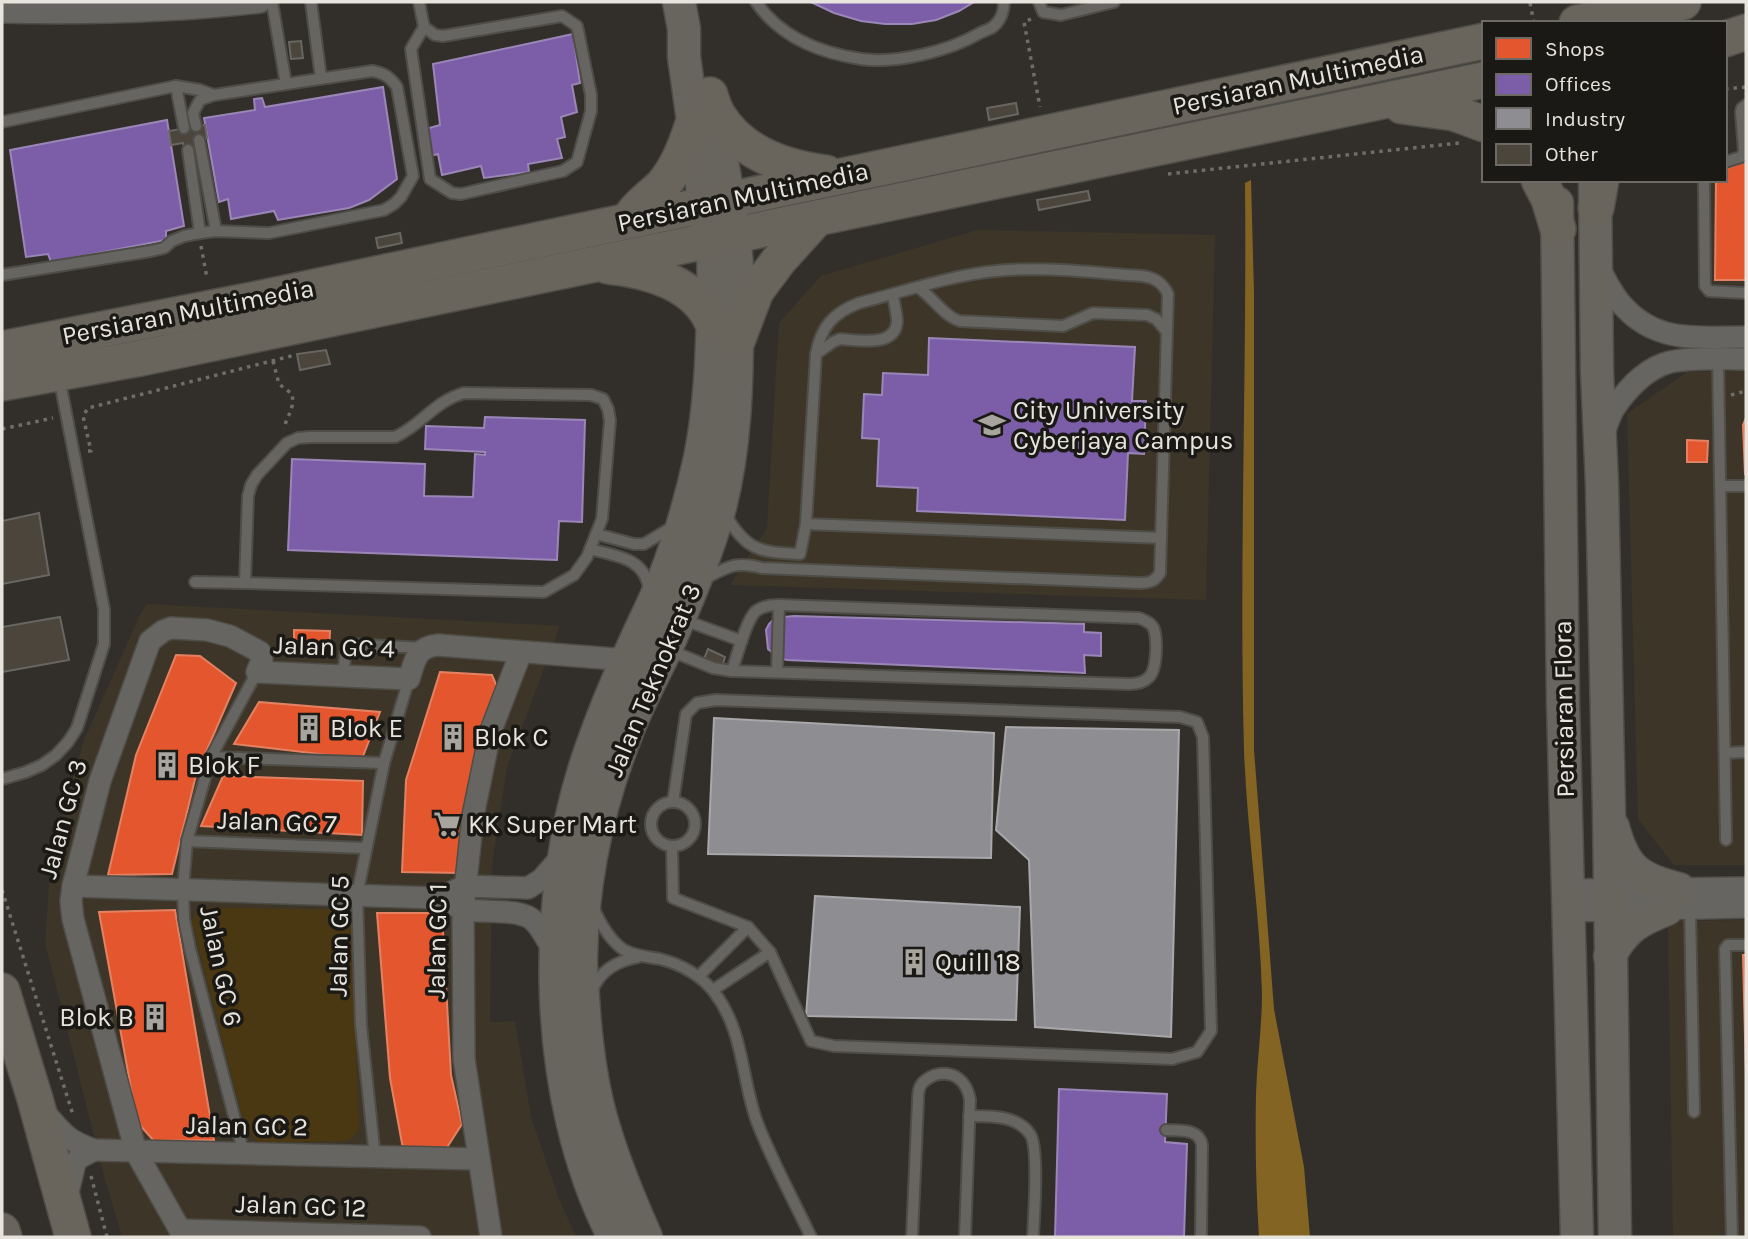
<svg xmlns="http://www.w3.org/2000/svg" width="1748" height="1239" font-family="Karla,sans-serif">
  <style>
    .built { fill: #3d3628 }
    .green { fill: #4a3813 }
    .water { fill: #846422 }
    .shops { fill: #e4572e; stroke: #e58163; stroke-width: 2 }
    .offices { fill: #7b5ea7; stroke: #9b86b8; stroke-width: 2 }
    .industry { fill: #8d8d92; stroke: #a8a7a9; stroke-width: 2 }
    .building { fill: #4b453b; stroke: #686662; stroke-width: 2 }
    .lines { fill: none; stroke-linecap: round; stroke-linejoin: round }
    .lane-casing { stroke: #4f4d48; stroke-width: 14 }
    .street-casing { stroke: #4f4d48; stroke-width: 24 }
    .secondary-casing { stroke: #4f4d48; stroke-width: 35 }
    .primary-casing { stroke: #4f4d48; stroke-width: 38 }
    .path { stroke: #6e6d6a; stroke-width: 3.5; stroke-dasharray: 3.5 5; stroke-linecap: butt }
    .lane { stroke: #676561; stroke-width: 10 }
    .street { stroke: #676561; stroke-width: 21 }
    .secondary { stroke: #68655f; stroke-width: 32 }
    .primary { stroke: #69655d; stroke-width: 35 }
    .labels { text-anchor: middle; dominant-baseline: central; stroke-width: 7; stroke-linejoin: round; paint-order: stroke }
    .street-label { font-size: 26px; fill: #e7e4de; stroke: #1b1915 }
    .poi-label { font-size: 26px; fill: #e7e4de; stroke: #1b1915; text-anchor: start }
  </style>
  <rect width="100%" height="100%" fill="#322f2b"/>
  <g class="built">
    <path d="M1746,157V285L1712,284L1711,180H1725V166Z"/>
    <path d="M978,230L1215,235L1206,600L730,585L767,528L779,323L821,276Z"/>
    <path d="M1746,371V865H1674L1638,819L1627,414L1687,372Z"/>
    <path d="M147,604L560,626L507,767L492,865L490,1022L515,1021L531,1117L558,1196L576,1237H122L105,1179L45,942L51,857L84,740L141,613Z"/>
    <path d="M1746,920V1237H1673L1668,928L1677,921Z"/>
  </g>
  <path class="green" d="M198,907L340,910L351,920L359,1130L348,1141L259,1143L245,1127L192,922Z"/>
  <path class="water" d="M1251,180L1254,293V750L1274,1009L1304,1167L1310,1237H1259C1256,1190 1255,1142 1256,1094C1257,1061 1262,1027 1262,994C1260,912 1247,832 1244,750C1239,561 1247,372 1245,183Z"/>
  <g class="shops">
    <path d="M1746,161V280H1715L1716,180H1725V169Z"/>
    <path d="M1746,418V474H1745L1743,425Z"/>
    <path d="M1687,440L1708,441L1707,462H1687Z"/>
    <path d="M294,630L330,631L329,652L294,651Z"/>
    <path d="M176,655L200,656L236,683L196,775L172,874L108,875L136,755Z"/>
    <path d="M440,672L492,675L500,694L462,873L402,872L406,780Z"/>
    <path d="M259,702L380,712L362,759L234,744Z"/>
    <path d="M223,776L363,781L362,835L201,826Z"/>
    <path d="M175,910L214,1140L154,1141L137,1122L99,912Z"/>
    <path d="M377,913H442L451,1075L462,1124L446,1149H403L390,1078Z"/>
    <path d="M1743,955H1746V1078Z"/>
  </g>
  <g class="offices">
    <path d="M811,2H974L959,11L936,20L912,24H885L861,21L834,13Z"/>
    <path d="M573,34L580,83L572,85L577,112L561,117L565,137L557,139L562,158L528,164L529,172L484,178L481,166L442,175L438,154L430,156L426,129L440,125L433,64Z"/>
    <path d="M383,87L397,179L369,200L349,208L278,220L274,211L231,219L228,199L219,202L204,118L255,110L254,99L262,98L265,107Z"/>
    <path d="M167,120L184,226L166,231V240L51,262L48,254L26,257L10,150Z"/>
    <path d="M929,338L1135,347L1132,401H1146L1144,454L1128,453L1125,520L917,511L918,488L877,486L879,439L862,438L864,394L882,395L883,373L928,375Z"/>
    <path d="M485,417L585,420L582,522L559,521L557,560L288,550L292,459L425,464L424,496L473,497L475,454L485,455V452L425,449L426,426L484,428Z"/>
    <path d="M794,616L1084,624V632L1101,633V656L1084,655L1085,673L787,660L779,658L768,649L766,630L769,624L775,618Z"/>
    <path d="M1059,1089L1167,1094L1165,1142L1187,1144L1184,1237H1055Z"/>
  </g>
  <g class="industry">
    <path d="M714,718L994,733L991,858L708,854Z"/>
    <path d="M1006,727L1179,730L1171,1037L1035,1027L1029,860L996,830Z"/>
    <path d="M815,896L1020,907L1016,1020L806,1016Z"/>
  </g>
  <g class="building">
    <path d="M301,41L303,58L291,59L289,42Z"/>
    <path d="M1016,103L1018,114L989,120L987,108Z"/>
    <path d="M205,125L207,138L199,140L197,149L185,151L183,143L171,145L169,131Z"/>
    <path d="M1088,191L1090,200L1039,210L1037,200Z"/>
    <path d="M400,233L402,243L378,248L376,238Z"/>
    <path d="M326,350L330,364L300,370L297,354Z"/>
    <path d="M39,513L49,575L2,584V521Z"/>
    <path d="M60,617L69,660L2,672V627Z"/>
    <path d="M708,649L725,657L722,667L704,659Z"/>
  </g>
  <g class="lines">
    <defs>
      <g id="lane">
        <path d="M272,2L286,84"/>
        <path d="M311,2L321,78"/>
        <path d="M419,2L424,27L435,35L443,36L562,16L577,26L591,95V111L577,162L563,171L461,194L452,193L430,179L411,49L424,27"/>
        <path d="M756,2C780,37 820,53 861,59C897,64 949,51 980,33C984,31 991,29 994,26C1001,20 1004,10 1004,2"/>
        <path d="M1039,2L1043,12L1061,15L1114,2"/>
        <path d="M176,86L184,128"/>
        <path d="M2,122L176,86L200,90L214,95"/>
        <path d="M199,140L216,231"/>
        <path d="M188,150L200,233"/>
        <path d="M1725,162L1741,157L1744,152L1741,112L1742,108L1746,105"/>
        <path d="M1704,180L1705,286L1709,291L1746,293"/>
        <path d="M2,275L151,251L164,248L172,241L184,236L200,233L216,231L269,233L384,210L394,204L401,197L413,176L397,87C390,77 384,73 372,71L214,95L200,100L193,113L196,126"/>
        <path d="M919,288C933,298 945,317 960,321L1063,326L1093,313L1147,315L1156,319L1167,332"/>
        <path d="M816,354L833,342L840,339C857,340 895,348 897,322C897,313 894,304 893,295"/>
        <path d="M1718,360L1726,840"/>
        <path d="M464,393L591,395L603,399L608,409L610,421L602,519L587,557L574,575L544,592L245,583L248,496L251,485L257,475L287,443L298,438L311,437H395C422,425 433,402 464,393Z"/>
        <path d="M1721,486H1746"/>
        <path d="M806,524L1161,538"/>
        <path d="M596,534L634,544H644L674,526"/>
        <path d="M590,549C616,556 646,558 649,590"/>
        <path d="M704,579C728,567 734,561 762,568L1140,583C1150,583 1155,581 1160,573L1168,294C1162,282 1155,278 1142,276C1094,273 1044,266 996,271C952,275 902,292 859,303C833,313 821,327 816,354L806,524L800,554C759,552 747,551 725,514"/>
        <path d="M195,582L245,583"/>
        <path d="M779,605L1139,618C1144,620 1150,622 1153,627C1158,637 1157,670 1149,677C1144,683 1135,684 1128,684L732,671C737,656 746,620 756,611C763,606 771,605 779,605Z"/>
        <path d="M681,619L742,641"/>
        <path d="M669,650L713,668L732,671"/>
        <path d="M777,672L779,605"/>
        <path d="M343,676L346,648L349,644L424,648"/>
        <path d="M1725,753L1746,752"/>
        <path d="M211,757L384,763"/>
        <path d="M2,779L26,772L42,765L56,755L68,742L77,728L104,644V609L60,382"/>
        <circle cx="673" cy="824" r="22"/>
        <path d="M187,841L365,848"/>
        <path d="M672,846L673,898L748,927L770,952L811,1041L834,1046L1172,1059L1197,1052L1211,1031L1203,737L1197,722L1180,717L716,700L697,703L686,714L673,802"/>
        <path d="M593,907C600,923 609,940 624,950C635,956 648,957 660,959C680,964 701,975 714,992C744,1031 741,1077 757,1122C772,1161 793,1199 811,1237"/>
        <path d="M1690,909L1694,1112"/>
        <path d="M699,976L748,927"/>
        <path d="M713,990L770,952"/>
        <path d="M592,991C600,970 617,961 638,957"/>
        <path d="M969,1116C989,1116 1017,1115 1030,1134C1039,1146 1034,1218 1033,1237"/>
        <path d="M1166,1130C1180,1131 1199,1128 1202,1145L1201,1237"/>
        <path d="M244,1154L190,949L184,919L183,890L187,841L211,757L257,672"/>
        <path d="M375,1157L361,1025L357,895L384,763L409,679"/>
        <path d="M912,1237L918,1101C918,1096 918,1089 921,1085C924,1080 930,1077 935,1075C954,1070 967,1081 970,1100L965,1237"/>
        <path d="M1732,1237L1725,949L1728,945H1746"/>
      </g>
      <g id="street">
        <path d="M2,12C88,14 174,12 260,2"/>
        <path d="M1598,265C1605,279 1612,295 1624,307C1658,344 1700,337 1746,337"/>
        <path d="M1603,436C1606,427 1609,418 1613,410C1626,390 1646,368 1670,362C1694,357 1722,359 1746,359"/>
        <path d="M73,886L437,898C446,901 454,906 463,909C483,914 519,907 534,921C543,930 549,944 556,955"/>
        <path d="M1568,890L1746,888"/>
        <path d="M452,892L465,886L528,888L542,879L564,854"/>
        <path d="M1569,911L1746,907"/>
        <path d="M46,1114C63,1134 68,1141 94,1150L478,1159"/>
        <path d="M67,1196L75,1163L79,1158L94,1150"/>
        <path d="M180,1230L136,1152L73,919L71,901L73,886L100,781L150,641L163,631L171,628L207,630L230,636L260,652L262,660L257,672L409,679C415,660 416,647 438,645L627,660"/>
        <path d="M180,1230L420,1237"/>
        <path d="M491,1237L464,1059L463,909L473,816L490,733L521,652"/>
      </g>
      <g id="secondary">
        <path d="M1595,182L1597,371L1602,485L1609,812L1615,1237"/>
        <path d="M1557,203L1563,702L1577,1237"/>
        <path d="M1613,827C1624,868 1637,879 1679,889"/>
        <path d="M1610,956C1624,928 1639,920 1667,909"/>
        <path d="M614,1237C542,1098 539,896 591,749C602,718 614,688 628,658C639,632 652,607 663,581C679,541 691,499 700,458C710,408 712,357 713,306C713,290 714,273 713,257C711,233 705,208 702,184C696,142 690,100 684,57V29L679,2"/>
        <path d="M646,1237C630,1201 615,1165 604,1128C592,1090 587,1051 584,1012C583,994 581,976 581,959C582,881 599,802 628,730C638,704 651,680 663,655C685,607 706,558 720,507C735,448 737,386 737,326C737,302 739,278 736,255C731,205 721,154 711,104"/>
      </g>
      <g id="primary">
        <path d="M1577,23L1683,2"/>
        <path d="M1725,39L1746,32"/>
        <path d="M710,95C712,101 714,109 718,115C741,153 785,168 826,173"/>
        <path d="M1402,106L1454,113L1484,124"/>
        <path d="M1539,180L1549,199L1558,229"/>
        <path d="M1596,208L1601,180"/>
        <path d="M627,221C632,216 636,209 642,204C649,197 656,192 663,185C678,167 686,145 693,124"/>
        <path d="M608,266C647,270 697,283 713,324"/>
        <path d="M737,341L756,291L779,260L817,218"/>
        <path d="M2,349L258,299L1484,41"/>
        <path d="M2,383L141,358L1484,80"/>
        <path d="M2,991L35,1099L73,1237"/>
        <path d="M2,1231L4,1237"/>
      </g>
    </defs>
    <use href="#lane" class="lane-casing"/>
    <use href="#street" class="street-casing"/>
    <use href="#secondary" class="secondary-casing"/>
    <use href="#primary" class="primary-casing"/>
    <g class="path">
      <path d="M1530,3L1534,23"/>
      <path d="M1031,19L1024,22L1040,107"/>
      <path d="M1725,89L1746,87"/>
      <path d="M1168,174L1459,143"/>
      <path d="M201,246L207,278"/>
      <path d="M273,361L279,384L292,394C295,410 287,414 284,429"/>
      <path d="M1731,395L1746,391"/>
      <path d="M2,429L53,418"/>
      <path d="M88,451H91L83,416L88,408L295,355"/>
      <path d="M2,890L73,1115"/>
      <path d="M91,1176L107,1237"/>
    </g>
    <use href="#lane" class="lane"/>
    <use href="#street" class="street"/>
    <use href="#secondary" class="secondary"/>
    <use href="#primary" class="primary"/>
  </g>
  <defs>
    <symbol id="university-bare" viewBox="-9 -9 18 18"><path d="M0-5L7-2L0 1L-7-2ZM-4 1L0 2.5L4 1V4Q0 6-4 4Z" fill="#a8a59f" stroke="#1b1915" stroke-width="2.5" paint-order="stroke"/></symbol>
    <symbol id="building-bare" viewBox="-9 -9 18 18"><path d="M-4-6H4V6H1V3H-1V6H-4ZM-2.5-4.3h1.7v1.8h-1.7ZM.8-4.3h1.7v1.8H.8ZM-2.5-1h1.7V.8h-1.7ZM.8-1h1.7V.8H.8Z" fill="#a8a59f" stroke="#1b1915" stroke-width="2.5" paint-order="stroke"/></symbol>
    <symbol id="supermarket-bare" viewBox="-9 -9 18 18"><path d="M-6-5.5h2.5l.6 2H6L4.5 2H-2.5L-4.4-4H-6ZM-1.5 3.2a1.3 1.3 0 1 0 .1 0ZM3 3.2a1.3 1.3 0 1 0 .1 0Z" fill="#a8a59f" stroke="#1b1915" stroke-width="2.5" paint-order="stroke"/></symbol>
  </defs>
  <g fill-rule="evenodd">
    <use href="#university-bare" x="973" y="406" width="38" height="38"/>
    <use href="#building-bare" x="290" y="709" width="38" height="38"/>
    <use href="#building-bare" x="434" y="718" width="38" height="38"/>
    <use href="#building-bare" x="148" y="746" width="38" height="38"/>
    <use href="#supermarket-bare" x="428" y="805" width="38" height="38"/>
    <use href="#building-bare" x="895" y="943" width="38" height="38"/>
    <use href="#building-bare" x="136" y="998" width="38" height="38"/>
  </g>
  <g class="labels">
    <g class="street-label">
      <text transform="translate(1298 80) rotate(-12)">Persiaran Multimedia</text>
      <text transform="translate(743 197) rotate(-12)">Persiaran Multimedia</text>
      <text transform="translate(188 312) rotate(-11)">Persiaran Multimedia</text>
      <text transform="translate(334 647) rotate(2)">Jalan GC 4</text>
      <text transform="translate(653 680) rotate(-67)">Jalan Teknokrat 3</text>
      <text transform="translate(1564 709) rotate(-91)">Persiaran Flora</text>
      <text transform="translate(63 819) rotate(-75)">Jalan GC 3</text>
      <text transform="translate(277 822) rotate(2)">Jalan GC 7</text>
      <text transform="translate(339 936) rotate(-89)">Jalan GC 5</text>
      <text transform="translate(437 941) rotate(-89)">Jalan GC 1</text>
      <text transform="translate(221 966) rotate(78)">Jalan GC 6</text>
      <text transform="translate(247 1126) rotate(1)">Jalan GC 2</text>
      <text transform="translate(301 1206) rotate(2)">Jalan GC 12</text>
    </g>
    <g class="poi-label">
      <text x="1013" y="410">City University<tspan x="1013" dy="30">Cyberjaya Campus</tspan></text>
      <text x="330" y="728">Blok E</text>
      <text x="474" y="737">Blok C</text>
      <text x="188" y="765">Blok F</text>
      <text x="468" y="824">KK Super Mart</text>
      <text x="935" y="962">Quill 18</text>
      <text x="134" y="1017" text-anchor="end">Blok B</text>
    </g>
  </g>
  <rect width="1748" height="1239" fill="none" stroke="#e7e4de" stroke-width="7"/>
  <rect x="1482" y="21" width="245" height="161" fill="#1b1915" stroke="#6d6a65" stroke-width="2"/>
  <rect x="1496" y="38" width="35" height="21" fill="#e4572e" stroke="#6d6a65" stroke-width="2"/>
  <text x="1545" y="56" font-size="21" fill="#e7e4de">Shops</text>
  <rect x="1496" y="74" width="35" height="21" fill="#7b5ea7" stroke="#6d6a65" stroke-width="2"/>
  <text x="1545" y="91" font-size="21" fill="#e7e4de">Offices</text>
  <rect x="1496" y="108" width="35" height="21" fill="#8d8d92" stroke="#6d6a65" stroke-width="2"/>
  <text x="1545" y="126" font-size="21" fill="#e7e4de">Industry</text>
  <rect x="1496" y="144" width="35" height="21" fill="#4b453b" stroke="#6d6a65" stroke-width="2"/>
  <text x="1545" y="161" font-size="21" fill="#e7e4de">Other</text>
</svg>
